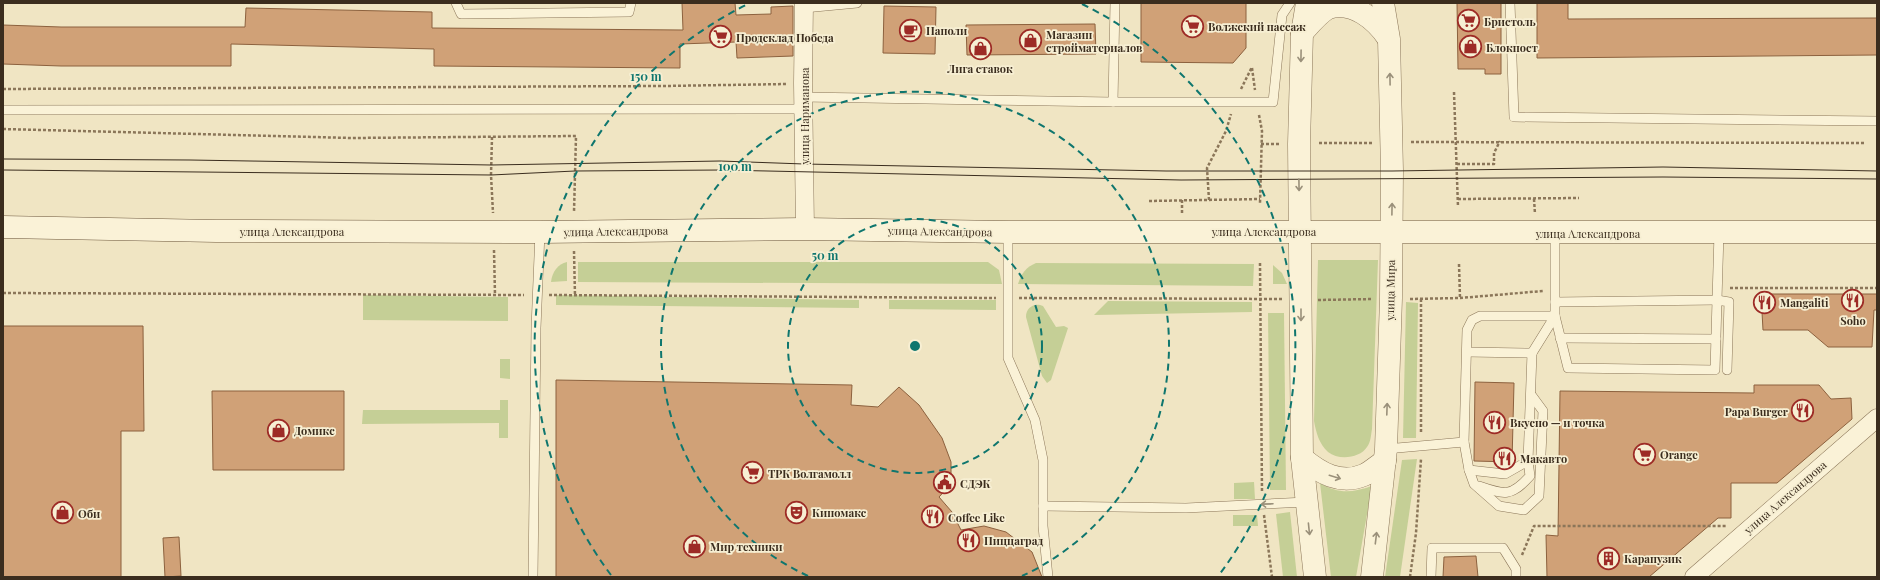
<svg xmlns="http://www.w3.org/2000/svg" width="1880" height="580" font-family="'Playfair Display',serif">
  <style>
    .green { fill: #c5cf96 }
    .building { fill: #d0a177; stroke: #8c613e }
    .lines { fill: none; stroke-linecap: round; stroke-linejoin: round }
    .service-casing { stroke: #8b7659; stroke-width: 10 }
    .minor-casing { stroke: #8b7659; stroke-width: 19 }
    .tertiary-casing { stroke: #8b7659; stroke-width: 23 }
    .secondary-casing { stroke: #6d573c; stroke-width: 23 }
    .path { stroke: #8b7659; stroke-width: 2.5; stroke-dasharray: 3 2; stroke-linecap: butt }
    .service { stroke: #faf2d7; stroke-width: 9 }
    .minor { stroke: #faf2d7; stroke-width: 18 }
    .tertiary { stroke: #faf2d7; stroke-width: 22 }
    .secondary { stroke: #faf2d7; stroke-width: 22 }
    .tram { stroke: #3b2d1e; stroke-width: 1 }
    .oneway { stroke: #9a907a }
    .ring { fill: none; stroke: #0f766e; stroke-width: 2; stroke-dasharray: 7 5 }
    .labels { text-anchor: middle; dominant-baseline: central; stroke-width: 3.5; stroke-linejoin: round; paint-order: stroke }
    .poi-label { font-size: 11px; font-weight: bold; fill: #3b2d1e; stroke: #f7efd3; text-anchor: start }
    .street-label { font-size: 11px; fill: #3b2d1e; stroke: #f7efd3 }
    .centre { fill: #0f766e; stroke: #f7efd3; stroke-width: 2 }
    .ring-label { font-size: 12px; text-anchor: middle; font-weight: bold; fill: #0f766e; stroke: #f7efd3; stroke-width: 3.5; stroke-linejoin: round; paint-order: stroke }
  </style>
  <rect width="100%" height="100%" fill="#f0e5c3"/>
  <g class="green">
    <path d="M1318,260H1378L1372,429C1371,434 1371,442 1367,447C1360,458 1339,461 1328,452C1319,444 1316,432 1314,421Z"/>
    <path d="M567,262V281L551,282C552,272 558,264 567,262Z"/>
    <path d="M578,262H988L999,270L1002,284L578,282Z"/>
    <path d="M1036,263L1254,264L1253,286L1018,284C1021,274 1026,267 1036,263Z"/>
    <path d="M1273,265L1282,273L1287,284H1273Z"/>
    <path d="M363,295L508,297V321L363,320Z"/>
    <path d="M556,295L859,300V308L556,305Z"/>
    <path d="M889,300H996V310L889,309Z"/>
    <path d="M1108,301L1252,302V312L1094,315Z"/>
    <path d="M1406,302L1418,303L1416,438H1403Z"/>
    <path d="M1040,305L1043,306L1056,327L1064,326L1068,328L1051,380L1047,383L1042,376L1026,317C1026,309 1032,304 1040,305Z"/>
    <path d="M1268,313H1284L1286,490H1270Z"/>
    <path d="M500,359H510V379L500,378Z"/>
    <path d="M500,400H508V438H499V423L362,424L363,410H500Z"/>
    <path d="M1417,459L1400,577H1385L1402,460Z"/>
    <path d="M1254,482L1255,499H1234V483Z"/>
    <path d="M1320,483C1338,494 1352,493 1372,486L1356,577H1331Z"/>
    <path d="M1290,512L1297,577H1283L1276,514Z"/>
    <path d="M1233,515H1257L1258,526H1233Z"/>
  </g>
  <g class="building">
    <path d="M682,3H735L736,15L771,14V7L793,6V56L737,58L736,42L680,44V68L434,66V49L231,44V66H61L3,64V25L61,27H245L246,8L432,12V28L683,30Z"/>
    <path d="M1141,3H1246V48L1233,63L1141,62Z"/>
    <path d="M1457,3H1501V74H1485V69H1458Z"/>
    <path d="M1537,3H1568V19L1877,18V55L1537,58Z"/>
    <path d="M884,6L936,7L935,54L883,53Z"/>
    <path d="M1095,24L1096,54L967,55L966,25Z"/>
    <path d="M1761,294H1877V310H1874L1872,347H1828L1808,330H1763Z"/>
    <path d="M3,326H143L144,431H121V577H3Z"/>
    <path d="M556,380L852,385L851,405L878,407L899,387L919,405L942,438L951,462V484L939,497L952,512L961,530L984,526L1006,532L1032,552L1042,577H556Z"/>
    <path d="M1475,382L1514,383L1512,462L1474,461Z"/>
    <path d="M1754,385H1819L1831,399L1851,398L1852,419L1777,483H1731V518H1718L1649,577H1547L1546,535L1558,536L1560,391L1754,393Z"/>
    <path d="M212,391H344V470H213Z"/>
    <path d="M179,537L181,576L165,577L163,538Z"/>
    <path d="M1476,556L1478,577H1443L1444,557Z"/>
  </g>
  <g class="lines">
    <defs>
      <g id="service">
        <path d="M456,3L461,14L629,12L631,3"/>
        <path d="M1115,3L1113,102H1273L1282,15L1290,3"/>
        <path d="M1510,3L1514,117L1877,121"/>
        <path d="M804,8L857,3"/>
        <path d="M803,97L1113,102"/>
        <path d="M3,110L803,109"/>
        <path d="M1008,232V358L1035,420L1043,460V526L1048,577"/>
        <path d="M1555,234V316L1568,368L1715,370L1717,300L1729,302L1727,370"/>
        <path d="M1555,302L1717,300L1719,233"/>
        <path d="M1560,338L1716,339"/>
        <path d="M1467,352L1532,353L1528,461L1530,476C1511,497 1505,495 1479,486"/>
        <path d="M1532,353L1555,316"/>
        <path d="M1532,396L1543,411L1539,496L1524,510L1499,506L1474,484L1469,470L1464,442L1467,330L1472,320L1480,316H1555"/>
        <path d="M1386,449L1464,442"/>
        <path d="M1469,470L1505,474L1528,461"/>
        <path d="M1043,506L1186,508L1306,502"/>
        <path d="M533,577L536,328L540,232"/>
        <path d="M1431,577L1432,548H1503L1516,569V577"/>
      </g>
      <g id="minor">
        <path d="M804,3L803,83L805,229"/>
        <path d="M1694,577L1877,418"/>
      </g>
      <g id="tertiary">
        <path d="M1307,3L1302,33L1299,144L1302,458L1315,577"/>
        <path d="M1302,33C1310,24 1318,14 1328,8C1353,0 1376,20 1388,38"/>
        <path d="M1302,458C1320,473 1340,485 1364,475C1371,472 1378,465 1385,461"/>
        <path d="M1372,577L1386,449L1391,298L1392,171L1389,39L1383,3"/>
      </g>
      <path id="secondary" d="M3,227L216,231L540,232L805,229L1008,232H1877"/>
    </defs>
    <use href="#service" class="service-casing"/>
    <use href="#minor" class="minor-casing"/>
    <use href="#tertiary" class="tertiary-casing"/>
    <use href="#secondary" class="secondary-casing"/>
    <g class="path">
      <path d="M1252,68L1255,90"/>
      <path d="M3,89L665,86L786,84"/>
      <path d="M1241,89L1252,67"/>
      <path d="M1454,92L1458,207"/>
      <path d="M1259,115L1262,131L1260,203"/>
      <path d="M3,129L352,138L576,136L574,212"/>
      <path d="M492,137L491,175L493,213"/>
      <path d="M1411,142L1866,143"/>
      <path d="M1319,143H1374"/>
      <path d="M1261,144H1281"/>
      <path d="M1457,164H1494V153L1500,141"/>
      <path d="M1458,199L1579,198"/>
      <path d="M1534,199L1535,214"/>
      <path d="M1182,200V214"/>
      <path d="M1209,200L1207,168L1226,131L1231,114"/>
      <path d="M1149,201L1260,199"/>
      <path d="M494,250L495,295"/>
      <path d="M574,251L575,296"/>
      <path d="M1260,263L1262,492"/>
      <path d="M1459,264L1460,298"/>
      <path d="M1730,288H1877"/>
      <path d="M3,293L524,295"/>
      <path d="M549,295L996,298"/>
      <path d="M1019,298L1282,299"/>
      <path d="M1410,299L1460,298L1543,291"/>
      <path d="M1421,299V434"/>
      <path d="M1318,300L1373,299"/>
      <path d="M1264,515L1272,577"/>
      <path d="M1522,555L1534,526H1726"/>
      <path d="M1410,577L1416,533L1421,459"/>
    </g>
    <use href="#service" class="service"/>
    <use href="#minor" class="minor"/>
    <use href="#tertiary" class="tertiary"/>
    <use href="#secondary" class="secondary"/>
    <g class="tram">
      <path d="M3,159L190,160L491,165L720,161L804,164L1166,171H1392L1663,167L1877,171"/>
      <path d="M3,170L491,175L575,171L721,170L1181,180L1663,177L1877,179"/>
    </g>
  </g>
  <defs><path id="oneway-shaft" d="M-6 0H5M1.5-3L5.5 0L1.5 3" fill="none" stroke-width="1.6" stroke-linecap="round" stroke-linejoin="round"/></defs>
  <g class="oneway">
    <use href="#oneway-shaft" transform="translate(1301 56) rotate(91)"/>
    <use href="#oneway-shaft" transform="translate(1390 79) rotate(-91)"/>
    <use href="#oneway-shaft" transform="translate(1299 185) rotate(89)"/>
    <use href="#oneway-shaft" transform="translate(1392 209) rotate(-89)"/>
    <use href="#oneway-shaft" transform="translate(1301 315) rotate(90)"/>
    <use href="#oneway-shaft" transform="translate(1387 409) rotate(-88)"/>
    <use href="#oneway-shaft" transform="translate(1335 477) rotate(17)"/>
    <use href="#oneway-shaft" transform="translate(1267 504) rotate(178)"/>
    <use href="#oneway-shaft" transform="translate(1309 529) rotate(84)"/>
    <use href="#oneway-shaft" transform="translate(1376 538) rotate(-83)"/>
  </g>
  <g class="ring">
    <circle cx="915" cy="346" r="127"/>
    <path d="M808 576A254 254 0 1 1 1022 576"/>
    <path d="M611 575A381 381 0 0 1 748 4M1082 4A381 381 0 0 1 1219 575"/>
  </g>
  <defs>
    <symbol id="supermarket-ring" viewBox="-11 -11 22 22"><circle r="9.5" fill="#f7efd3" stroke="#9d2b26" stroke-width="1.5"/><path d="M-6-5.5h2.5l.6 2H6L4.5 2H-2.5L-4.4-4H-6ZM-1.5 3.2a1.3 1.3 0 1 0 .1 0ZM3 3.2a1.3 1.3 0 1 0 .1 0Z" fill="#9d2b26"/></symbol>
    <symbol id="cafe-ring" viewBox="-11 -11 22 22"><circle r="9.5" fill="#f7efd3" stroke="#9d2b26" stroke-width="1.5"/><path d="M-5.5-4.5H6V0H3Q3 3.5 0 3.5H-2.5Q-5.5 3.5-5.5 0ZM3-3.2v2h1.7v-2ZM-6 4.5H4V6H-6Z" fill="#9d2b26"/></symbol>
    <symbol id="shop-ring" viewBox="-11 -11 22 22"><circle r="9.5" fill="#f7efd3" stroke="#9d2b26" stroke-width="1.5"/><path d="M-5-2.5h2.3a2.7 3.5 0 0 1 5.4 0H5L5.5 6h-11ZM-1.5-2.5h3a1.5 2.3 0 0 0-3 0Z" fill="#9d2b26"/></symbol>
    <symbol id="restaurant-ring" viewBox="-11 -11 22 22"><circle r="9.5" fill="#f7efd3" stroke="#9d2b26" stroke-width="1.5"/><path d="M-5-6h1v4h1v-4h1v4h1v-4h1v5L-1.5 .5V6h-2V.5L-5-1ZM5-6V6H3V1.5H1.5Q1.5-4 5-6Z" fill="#9d2b26"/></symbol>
    <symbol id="civic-ring" viewBox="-11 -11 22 22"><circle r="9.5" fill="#f7efd3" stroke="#9d2b26" stroke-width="1.5"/><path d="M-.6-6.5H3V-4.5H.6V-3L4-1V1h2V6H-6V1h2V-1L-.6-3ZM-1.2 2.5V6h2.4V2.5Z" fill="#9d2b26"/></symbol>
    <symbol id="theatre-ring" viewBox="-11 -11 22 22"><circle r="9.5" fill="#f7efd3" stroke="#9d2b26" stroke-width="1.5"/><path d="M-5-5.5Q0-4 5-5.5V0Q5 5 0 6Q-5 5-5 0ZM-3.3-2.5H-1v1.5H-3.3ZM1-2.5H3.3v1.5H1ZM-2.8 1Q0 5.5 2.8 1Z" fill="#9d2b26"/></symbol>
    <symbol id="building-ring" viewBox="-11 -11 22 22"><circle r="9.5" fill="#f7efd3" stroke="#9d2b26" stroke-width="1.5"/><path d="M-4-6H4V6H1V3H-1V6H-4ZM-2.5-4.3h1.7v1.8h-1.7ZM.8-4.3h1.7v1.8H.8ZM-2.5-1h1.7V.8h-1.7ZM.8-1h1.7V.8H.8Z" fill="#9d2b26"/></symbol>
  </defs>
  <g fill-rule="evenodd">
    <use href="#supermarket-ring" x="1456" y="8" width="25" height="25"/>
    <use href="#supermarket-ring" x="1180" y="14" width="25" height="25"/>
    <use href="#cafe-ring" x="898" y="18" width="25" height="25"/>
    <use href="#supermarket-ring" x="708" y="24" width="25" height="25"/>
    <use href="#shop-ring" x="1018" y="28" width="25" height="25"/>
    <use href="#shop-ring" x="1458" y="34" width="25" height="25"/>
    <use href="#shop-ring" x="968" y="36" width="25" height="25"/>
    <use href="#restaurant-ring" x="1840" y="288" width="25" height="25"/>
    <use href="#restaurant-ring" x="1752" y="290" width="25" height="25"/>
    <use href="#restaurant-ring" x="1790" y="398" width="25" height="25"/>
    <use href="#restaurant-ring" x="1482" y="410" width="25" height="25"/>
    <use href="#shop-ring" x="266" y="418" width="25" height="25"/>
    <use href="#supermarket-ring" x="1632" y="442" width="25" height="25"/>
    <use href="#restaurant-ring" x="1492" y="446" width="25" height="25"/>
    <use href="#supermarket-ring" x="740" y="460" width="25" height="25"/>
    <use href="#civic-ring" x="932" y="470" width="25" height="25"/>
    <use href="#theatre-ring" x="784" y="500" width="25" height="25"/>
    <use href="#shop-ring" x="50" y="500" width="25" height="25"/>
    <use href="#restaurant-ring" x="920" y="504" width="25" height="25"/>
    <use href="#restaurant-ring" x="956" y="528" width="25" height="25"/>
    <use href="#shop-ring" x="682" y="534" width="25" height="25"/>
    <use href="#building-ring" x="1596" y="546" width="25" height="25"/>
  </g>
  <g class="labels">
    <g class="poi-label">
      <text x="1484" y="21">Бристоль</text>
      <text x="1208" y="26">Волжский пассаж</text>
      <text x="926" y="30">Наполи</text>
      <text x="1046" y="34">Магазин<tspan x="1046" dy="13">стройматериалов</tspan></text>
      <text x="736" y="37">Продсклад Победа</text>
      <text x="1486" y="47">Блокпост</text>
      <text x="980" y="68" text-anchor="middle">Лига ставок</text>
      <text x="1780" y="302">Mangaliti</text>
      <text x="1853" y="320" text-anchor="middle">Soho</text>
      <text x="1788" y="411" text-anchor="end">Papa Burger</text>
      <text x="1510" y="422">Вкусно — и точка</text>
      <text x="294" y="430">Домикс</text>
      <text x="1660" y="454">Orange</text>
      <text x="1520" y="458">Макавто</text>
      <text x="768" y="473">ТРК Волгамолл</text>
      <text x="960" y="483">СДЭК</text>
      <text x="812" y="512">Киномакс</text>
      <text x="78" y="513">Оби</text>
      <text x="948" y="517">Coffee Like</text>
      <text x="984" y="540">Пиццаград</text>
      <text x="710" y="546">Мир техники</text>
      <text x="1624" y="558">Карапузик</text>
    </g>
    <g class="street-label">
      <text transform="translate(804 116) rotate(-90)">улица Нариманова</text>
      <text x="292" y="231">улица Александрова</text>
      <text transform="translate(616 231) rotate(-1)">улица Александрова</text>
      <text transform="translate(940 231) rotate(1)">улица Александрова</text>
      <text x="1264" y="231">улица Александрова</text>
      <text x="1588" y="233">улица Александрова</text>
      <text transform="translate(1390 290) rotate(-89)">улица Мира</text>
      <text transform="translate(1785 497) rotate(-41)">улица Александрова</text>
    </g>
  </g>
  <circle cx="915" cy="346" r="6" class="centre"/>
  <g class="ring-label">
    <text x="646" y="81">150 m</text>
    <text x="735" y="171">100 m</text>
    <text x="825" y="260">50 m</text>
  </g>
  <rect width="1880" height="580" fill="none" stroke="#3b2d1e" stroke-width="8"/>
</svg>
